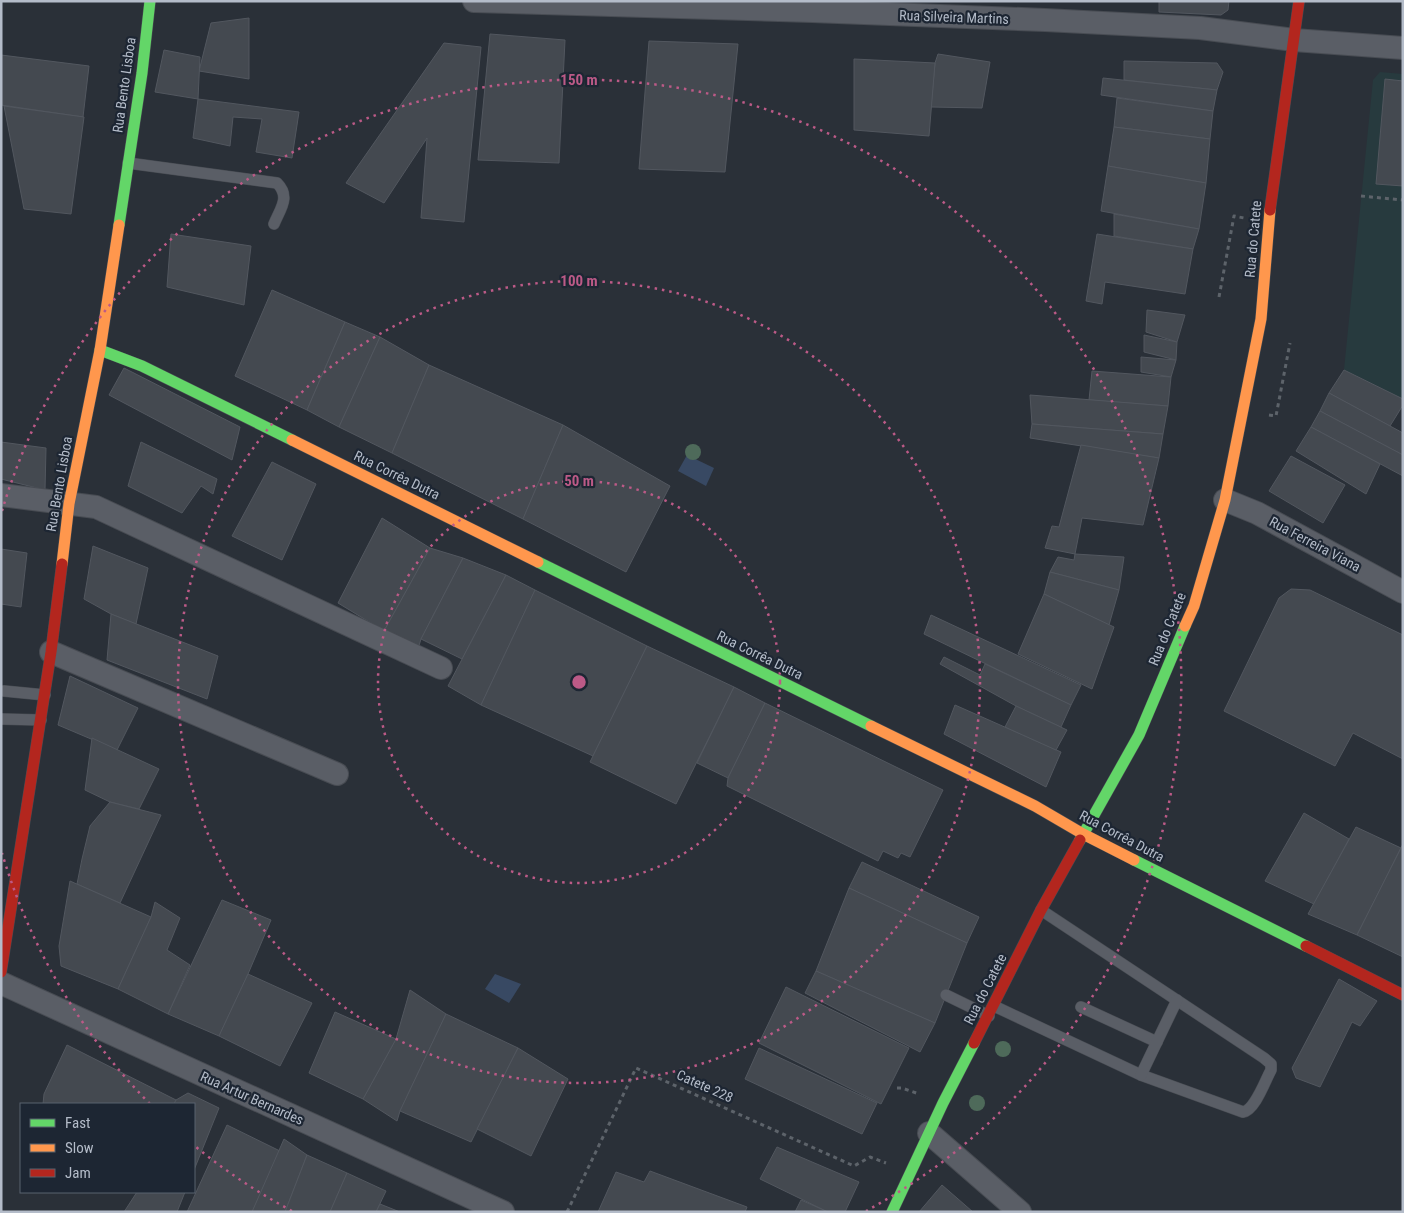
<svg xmlns="http://www.w3.org/2000/svg" width="1404" height="1213" font-family="'Roboto Condensed',sans-serif">
  <style>
    .green { fill: #273a3e }
    .water { fill: #384963 }
    .building { fill: #444950; stroke: #52575f }
    .lines { fill: none; stroke-linecap: round; stroke-linejoin: round }
    .lane-casing { stroke: #484c53; stroke-width: 12 }
    .street-casing { stroke: #484c53; stroke-width: 24 }
    .fast-casing { stroke: #484c53; stroke-width: 12 }
    .slow-casing { stroke: #484c53; stroke-width: 12 }
    .jam-casing { stroke: #484c53; stroke-width: 12 }
    .path { stroke: #5d636a; stroke-width: 3; stroke-dasharray: 4 4; stroke-linecap: butt }
    .lane { stroke: #5a5e66; stroke-width: 11 }
    .street { stroke: #5a5e66; stroke-width: 22 }
    .fast { stroke: #63d668; stroke-width: 11 }
    .slow { stroke: #ff974d; stroke-width: 11 }
    .jam { stroke: #b3261e; stroke-width: 11 }
    .tree { fill: #4e6a5a }
    .ring { fill: none; stroke: #bc5a87; stroke-width: 2.5; stroke-dasharray: 2.5 5 }
    .labels { text-anchor: middle; dominant-baseline: central; stroke-width: 4.5; stroke-linejoin: round; paint-order: stroke }
    .street-label { font-size: 14px; fill: #b4bcc9; stroke: #1d2633 }
    .centre { fill: #bc5a87; stroke: #1d2633; stroke-width: 2.5 }
    .ring-label { font-size: 15px; text-anchor: middle; font-weight: bold; fill: #bc5a87; stroke: #1d2633; stroke-width: 4.5; stroke-linejoin: round; paint-order: stroke }
  </style>
  <rect width="100%" height="100%" fill="#2a3038"/>
  <path class="green" d="M1380,72L1403,74V399L1344,370L1373,80Z"/>
  <g class="water">
    <path d="M687,455L714,468L706,486L678,471Z"/>
    <path d="M495,974L521,984L509,1003L485,989Z"/>
  </g>
  <g class="building">
    <path d="M1159,1H1229L1228,10L1221,15L1159,12Z"/>
    <path d="M249,18V79L199,71L211,23Z"/>
    <path d="M490,34L565,40L559,163L478,160Z"/>
    <path d="M649,41L738,44L725,172L639,169Z"/>
    <path d="M444,43L481,47L464,222L421,218L427,138L384,203L346,183Z"/>
    <path d="M164,50L200,57L198,99L155,92Z"/>
    <path d="M938,54L990,62L982,108L931,107L935,63Z"/>
    <path d="M1,55L89,66L83,117L1,105Z"/>
    <path d="M854,59L935,63L929,136L854,130Z"/>
    <path d="M1124,61L1217,63L1223,72L1217,90L1124,80Z"/>
    <path d="M1103,78L1217,90L1213,111L1101,95Z"/>
    <path d="M1385,79L1403,81V186L1376,184Z"/>
    <path d="M1117,98L1213,111L1210,139L1114,127Z"/>
    <path d="M198,99L299,112L292,158L256,152L262,119L233,117L230,146L193,138Z"/>
    <path d="M4,106L84,117L71,214L24,209Z"/>
    <path d="M1114,127L1210,139L1206,183L1108,166Z"/>
    <path d="M1108,166L1206,183L1199,229L1101,211Z"/>
    <path d="M1114,214L1199,229L1193,249L1114,236Z"/>
    <path d="M171,234L251,246L244,305L167,287Z"/>
    <path d="M1097,234L1193,249L1185,294L1105,282L1102,304L1086,301Z"/>
    <path d="M272,290L345,322L307,410L235,376Z"/>
    <path d="M1147,310L1185,315L1177,342L1146,332Z"/>
    <path d="M345,322L380,337L339,427L307,410Z"/>
    <path d="M1144,335L1177,342L1176,360L1144,352Z"/>
    <path d="M380,337L429,365L392,453L339,427Z"/>
    <path d="M1141,357L1176,360L1171,377L1141,372Z"/>
    <path d="M429,365L563,425L523,519L392,453Z"/>
    <path d="M124,368L240,427L232,460L109,395Z"/>
    <path d="M1344,370L1403,399V405L1390,426L1329,393Z"/>
    <path d="M1092,371L1171,377L1168,406L1089,400Z"/>
    <path d="M1329,393L1403,433V455L1320,411Z"/>
    <path d="M1030,395L1168,406L1163,434L1032,424Z"/>
    <path d="M1320,411L1403,455V476L1311,427Z"/>
    <path d="M1032,424L1163,434L1159,458L1030,438Z"/>
    <path d="M563,425L670,486L626,572L523,519Z"/>
    <path d="M1311,427L1380,464L1366,494L1296,451Z"/>
    <path d="M1,442L46,448L45,490L1,479Z"/>
    <path d="M141,442L217,479L213,494L201,486L182,513L128,486Z"/>
    <path d="M1081,445L1159,458L1143,525L1082,518L1075,554L1045,548L1052,526L1059,527Z"/>
    <path d="M1291,456L1345,485L1323,523L1269,491Z"/>
    <path d="M272,462L316,484L282,560L232,536Z"/>
    <path d="M382,518L430,548L384,631L338,603Z"/>
    <path d="M93,546L148,568L136,624L111,614L84,599Z"/>
    <path d="M430,548L463,558L421,639L418,649L384,631Z"/>
    <path d="M1,549L27,553L21,607L1,604Z"/>
    <path d="M1075,554L1124,557L1119,590L1050,572L1058,557L1074,560Z"/>
    <path d="M463,558L506,575L462,659L421,639Z"/>
    <path d="M1050,572L1119,590L1109,625L1044,594Z"/>
    <path d="M506,575L535,590L481,705L448,686Z"/>
    <path d="M1291,589L1310,590L1403,635V759L1353,733L1335,766L1224,711L1279,598Z"/>
    <path d="M535,590L647,646L593,756L481,705Z"/>
    <path d="M1044,594L1114,627L1092,689L1018,654Z"/>
    <path d="M111,614L218,656L207,699L107,660Z"/>
    <path d="M931,615L1081,685L1071,705L924,634Z"/>
    <path d="M647,646L734,687L676,804L590,762Z"/>
    <path d="M944,657L980,675L985,664L1071,705L1061,727L1016,706L940,664Z"/>
    <path d="M70,676L138,708L117,750L58,725Z"/>
    <path d="M734,687L765,703L728,778L697,763Z"/>
    <path d="M765,703L943,790L910,857L901,853L898,858L883,851L878,861L727,786L728,778Z"/>
    <path d="M955,705L1061,752L1046,787L944,734Z"/>
    <path d="M1016,706L1067,730L1056,750L1005,727Z"/>
    <path d="M92,738L159,769L139,809L110,802L85,790Z"/>
    <path d="M110,802L161,815L120,903L77,884L82,859L90,826Z"/>
    <path d="M1304,813L1349,839L1314,904L1265,881Z"/>
    <path d="M1356,827L1401,848L1357,935L1308,914Z"/>
    <path d="M1403,844V957L1357,935Z"/>
    <path d="M862,862L979,917L967,943L849,888Z"/>
    <path d="M70,881L151,917L118,989L61,966L59,946Z"/>
    <path d="M849,888L967,943L935,1023L816,971Z"/>
    <path d="M222,900L271,920L248,974L219,1036L168,1014Z"/>
    <path d="M155,902L180,918L167,950L190,965L168,1014L118,989L151,917Z"/>
    <path d="M816,971L935,1023L920,1052L805,993Z"/>
    <path d="M248,974L312,1003L280,1066L219,1036Z"/>
    <path d="M1339,979L1377,1001L1360,1026L1352,1022L1320,1087L1296,1078L1292,1068Z"/>
    <path d="M786,987L909,1048L881,1104L759,1043Z"/>
    <path d="M410,990L446,1014L400,1111L397,1121L363,1099L396,1039Z"/>
    <path d="M335,1012L396,1039L363,1099L309,1073Z"/>
    <path d="M446,1014L518,1048L471,1142L400,1111Z"/>
    <path d="M67,1045L176,1100L174,1104H43L44,1094Z"/>
    <path d="M518,1048L568,1079L531,1156L477,1129Z"/>
    <path d="M759,1048L877,1103L862,1134L745,1079Z"/>
    <path d="M188,1093L219,1108L194,1170V1104H174L176,1100Z"/>
    <path d="M227,1125L280,1151L252,1212H187Z"/>
    <path d="M284,1139L307,1155L285,1212H252Z"/>
    <path d="M777,1147L859,1182L845,1212H828L760,1179Z"/>
    <path d="M307,1155L347,1173L330,1212H285Z"/>
    <path d="M650,1171L747,1207L745,1212H598L616,1172L644,1182Z"/>
    <path d="M347,1173L386,1191L376,1212H330Z"/>
    <path d="M942,1185L973,1212H919Z"/>
    <path d="M137,1192H185L177,1212H124Z"/>
    <path d="M801,1200L828,1212H795Z"/>
    <path d="M380,1204L400,1212H376Z"/>
  </g>
  <g class="lines">
    <defs>
      <g id="lane">
        <path d="M128,163L277,183C291,197 280,209 274,224"/>
        <path d="M4,691L45,695"/>
        <path d="M1,719L41,720"/>
        <path d="M946,995L989,1016"/>
        <path d="M994,1006L1141,1075L1243,1112C1255,1110 1265,1081 1271,1070V1064L1264,1058L1041,910"/>
        <path d="M1081,1007L1157,1042"/>
        <path d="M1141,1075L1177,1000"/>
      </g>
      <g id="street">
        <path d="M474,1L812,11L1045,20L1200,28L1294,40L1403,48"/>
        <path d="M1,495L96,507L441,668"/>
        <path d="M1225,500L1257,513L1403,592"/>
        <path d="M51,652L337,774"/>
        <path d="M1,983L503,1212"/>
        <path d="M929,1133L1020,1212"/>
      </g>
      <g id="fast">
        <path d="M119,225L142,73L150,1"/>
        <path d="M100,350L142,366L292,440"/>
        <path d="M538,562L871,726"/>
        <path d="M1080,840L1139,735L1185,626"/>
        <path d="M1134,860L1306,946"/>
        <path d="M892,1212L943,1103L974,1043"/>
      </g>
      <g id="slow">
        <path d="M292,440L538,562"/>
        <path d="M62,564L69,504L100,350L119,225"/>
        <path d="M1185,626L1194,606L1225,500L1261,319L1270,210"/>
        <path d="M871,726L1035,806L1083,834L1134,860"/>
      </g>
      <g id="jam">
        <path d="M1270,210L1299,1"/>
        <path d="M1306,946L1403,995"/>
        <path d="M1,972L51,652L62,564"/>
        <path d="M974,1043L1041,910L1080,840"/>
      </g>
    </defs>
    <use href="#lane" class="lane-casing"/>
    <use href="#street" class="street-casing"/>
    <use href="#fast" class="fast-casing"/>
    <use href="#slow" class="slow-casing"/>
    <use href="#jam" class="jam-casing"/>
    <g class="path">
      <path d="M1361,196L1403,200"/>
      <path d="M1219,297L1234,216L1244,218"/>
      <path d="M1269,415L1276,416L1290,343"/>
      <path d="M897,1088H902L919,1094"/>
      <path d="M567,1212L636,1068L854,1166L870,1157L886,1163"/>
    </g>
    <use href="#lane" class="lane"/>
    <use href="#street" class="street"/>
    <use href="#fast" class="fast"/>
    <use href="#slow" class="slow"/>
    <use href="#jam" class="jam"/>
  </g>
  <g class="tree">
    <circle cx="693" cy="452" r="8"/>
    <circle cx="1003" cy="1049" r="8"/>
    <circle cx="977" cy="1103" r="8"/>
  </g>
  <g class="ring">
    <circle cx="579" cy="682" r="201"/>
    <circle cx="579" cy="682" r="401"/>
    <path d="M292 1211A602 602 0 0 1 196 1147M150 1104A602 602 0 0 1 2 853M2 511A602 602 0 1 1 866 1211"/>
  </g>
  <g class="labels">
    <g class="street-label">
      <text transform="translate(954 17) rotate(2)">Rua Silveira Martins</text>
      <text transform="translate(124 85) rotate(-82)">Rua Bento Lisboa</text>
      <text transform="translate(1253 239) rotate(-85)">Rua do Catete</text>
      <text transform="translate(397 475) rotate(26)">Rua Corrêa Dutra</text>
      <text transform="translate(59 484) rotate(-80)">Rua Bento Lisboa</text>
      <text transform="translate(1315 544) rotate(28)">Rua Ferreira Viana</text>
      <text transform="translate(1167 629) rotate(-68)">Rua do Catete</text>
      <text transform="translate(760 655) rotate(26)">Rua Corrêa Dutra</text>
      <text transform="translate(1122 836) rotate(28)">Rua Corrêa Dutra</text>
      <text transform="translate(985 989) rotate(-63)">Rua do Catete</text>
      <text transform="translate(705 1086) rotate(24)">Catete 228</text>
      <text transform="translate(252 1098) rotate(24)">Rua Artur Bernardes</text>
    </g>
  </g>
  <circle cx="579" cy="682" r="8" class="centre"/>
  <g class="ring-label">
    <text x="579" y="85">150 m</text>
    <text x="579" y="286">100 m</text>
    <text x="579" y="486">50 m</text>
  </g>
  <rect width="1404" height="1213" fill="none" stroke="#b4bcc9" stroke-width="5"/>
  <rect x="20" y="1103" width="175" height="90" fill="#1d2633" stroke="#59626f"/>
  <rect x="30" y="1119" width="25" height="8" fill="#63d668" stroke="#59626f"/>
  <text x="65" y="1128" font-size="15" fill="#b4bcc9">Fast</text>
  <rect x="30" y="1144" width="25" height="8" fill="#ff974d" stroke="#59626f"/>
  <text x="65" y="1153" font-size="15" fill="#b4bcc9">Slow</text>
  <rect x="30" y="1169" width="25" height="8" fill="#b3261e" stroke="#59626f"/>
  <text x="65" y="1178" font-size="15" fill="#b4bcc9">Jam</text>
</svg>
